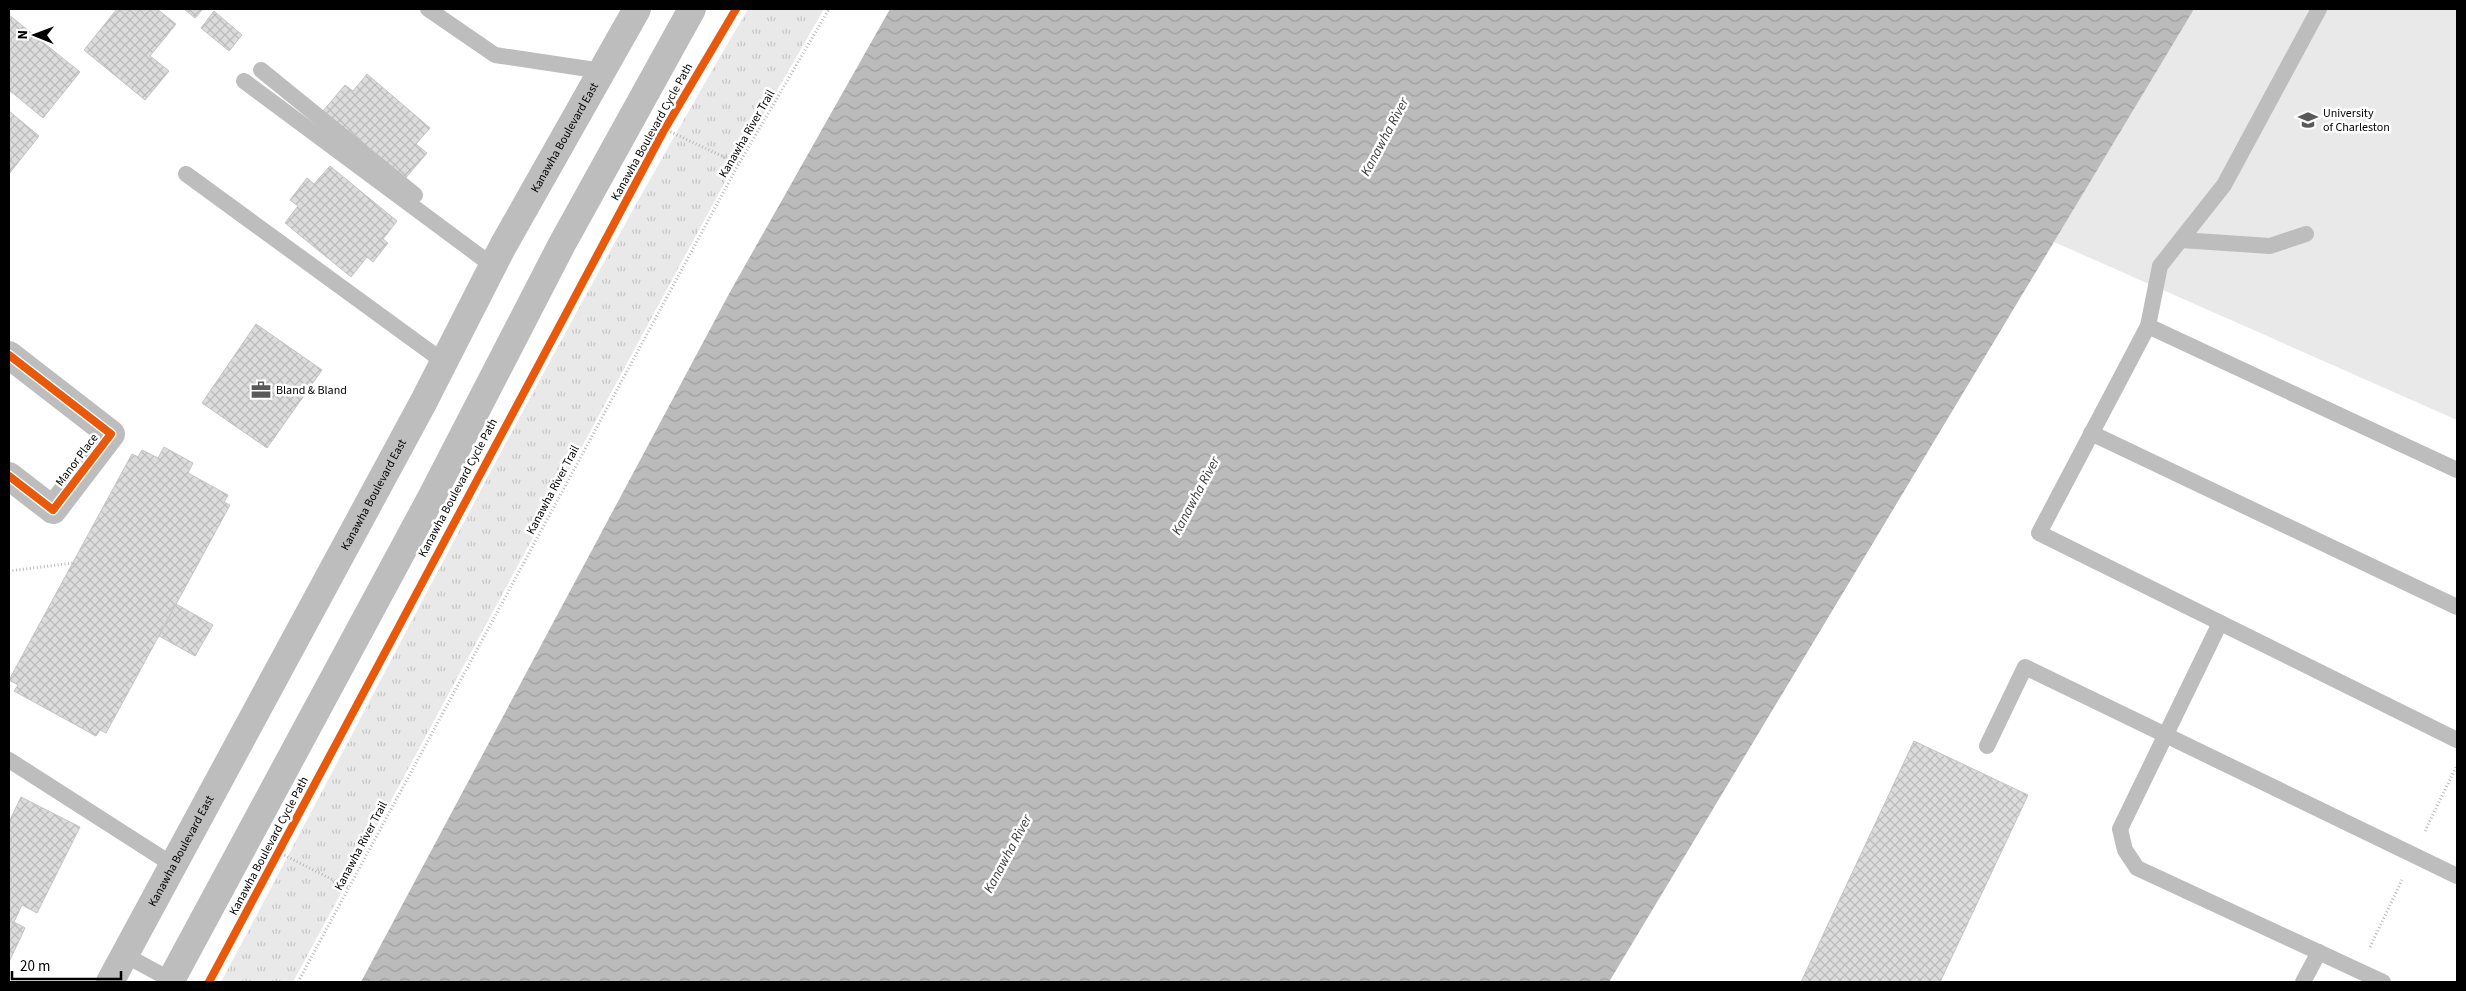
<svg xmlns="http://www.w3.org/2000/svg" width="2466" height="991" font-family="'Source Sans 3',sans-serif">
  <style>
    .grass { fill: url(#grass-tufts) }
    .pitch { fill: #e9e9e9 }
    .water { fill: url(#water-waves) }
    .building { fill: url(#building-cross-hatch); stroke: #c4c4c4 }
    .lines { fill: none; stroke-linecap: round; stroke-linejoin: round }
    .path { stroke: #b8b8b8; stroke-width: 3; stroke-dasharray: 1 2.5; stroke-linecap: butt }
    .service { stroke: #bdbdbd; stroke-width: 16 }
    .minor { stroke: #bdbdbd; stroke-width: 28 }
    .primary { stroke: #bdbdbd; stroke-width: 28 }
    .cycleway-casing { stroke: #fff; stroke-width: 11 }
    .cycleway { stroke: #e8590c; stroke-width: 8 }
    .labels { text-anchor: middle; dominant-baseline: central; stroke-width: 5; stroke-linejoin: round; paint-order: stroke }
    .poi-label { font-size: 12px; fill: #000; stroke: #fff; text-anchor: start }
    .street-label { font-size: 12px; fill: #000; stroke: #fff }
    .water-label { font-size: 14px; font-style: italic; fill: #3f3f3f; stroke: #fff }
  </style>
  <defs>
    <pattern id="grass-tufts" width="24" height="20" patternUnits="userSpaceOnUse" patternTransform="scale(1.25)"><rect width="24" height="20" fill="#e9e9e9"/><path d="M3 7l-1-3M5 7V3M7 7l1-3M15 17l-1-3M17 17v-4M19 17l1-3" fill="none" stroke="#c6c6c6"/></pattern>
    <pattern id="water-waves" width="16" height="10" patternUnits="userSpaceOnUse" patternTransform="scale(1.25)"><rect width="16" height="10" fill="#bbb"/><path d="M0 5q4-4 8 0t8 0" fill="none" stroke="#9f9f9f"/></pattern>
    <pattern id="building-cross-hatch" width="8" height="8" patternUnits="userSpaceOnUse" patternTransform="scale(1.25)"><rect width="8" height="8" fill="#dcdcdc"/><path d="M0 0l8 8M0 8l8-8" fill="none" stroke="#bbb"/></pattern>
  </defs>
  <rect width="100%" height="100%" fill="#fff"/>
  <path class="grass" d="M748,9H824L734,165L293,982H221C395,657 561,326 748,9Z"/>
  <path class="pitch" d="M2190,9H2457V420L2054,242Z"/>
  <path class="water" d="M890,9H2194L1609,982H361L730,292Z"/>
  <g class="building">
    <path d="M117,9H157L176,24L150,56L169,71L145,100L84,50Z"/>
    <path d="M184,9H203L195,18Z"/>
    <path d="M214,11L242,35L229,51L201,28Z"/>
    <path d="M9,15L80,72L43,118L9,90Z"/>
    <path d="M367,74L430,128L416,144L427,153L403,181L323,111L345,85L353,91Z"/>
    <path d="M9,111L39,136L9,174Z"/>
    <path d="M330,166L397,221L383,239L388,243L373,262L367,257L351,277L285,223L298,206L290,200L307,178L314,184Z"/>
    <path d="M256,324L322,370L267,448L202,403Z"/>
    <path d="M164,447L193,463L188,473L228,495L224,502L230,505L106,733L100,730L96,736L14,691L18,685L9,680L132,454L138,457L142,450L158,458Z"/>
    <path d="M176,604L213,625L195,656L159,636Z"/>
    <path d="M1914,741L2028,795L1940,982H1801Z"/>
    <path d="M21,797L80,827L37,913L22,905L14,922L25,928L9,962V822Z"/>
  </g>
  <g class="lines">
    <g class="path">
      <path d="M664,129L739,164"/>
      <path d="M9,571L73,563"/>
      <path d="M2425,831L2456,767"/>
      <path d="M278,852L349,888"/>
      <path d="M2370,947L2402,880"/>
      <path d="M298,982L737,167L829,9"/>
    </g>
    <g class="service">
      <path d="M428,9L495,55L602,71"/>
      <path d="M261,70L415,195"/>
      <path d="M244,81L493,266"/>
      <path d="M186,174L444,362"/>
      <path d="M2181,240L2270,246L2306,234"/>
      <path d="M2148,326L2160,266L2224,185L2319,9"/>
      <path d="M2091,433L2457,607"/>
      <path d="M2457,470L2148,326L2039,533L2457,740"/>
      <path d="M2220,623L2120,829L2125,850L2137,868L2383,982"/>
      <path d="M1987,746L2025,667L2457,876"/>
      <path d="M9,760L173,865"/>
      <path d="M125,955L171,980"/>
      <path d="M2303,982L2319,952"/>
    </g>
    <path class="minor" d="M9,355L111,434L53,510L9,476"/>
    <g class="primary">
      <path id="s1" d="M110,982L424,401L503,246L637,9"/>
      <path d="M170,982L432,496L562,244L692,9"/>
    </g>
    <defs>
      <g id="cycleway">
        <path d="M9,355L111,434L53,510L9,476"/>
        <path d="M209,982L663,132L736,9"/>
      </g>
    </defs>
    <use href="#cycleway" class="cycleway-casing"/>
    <use href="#cycleway" class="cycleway"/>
  </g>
  <defs>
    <symbol id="university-bare" viewBox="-9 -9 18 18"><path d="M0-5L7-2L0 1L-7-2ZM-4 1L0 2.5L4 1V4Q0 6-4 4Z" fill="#595959" stroke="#fff" stroke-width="2.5" paint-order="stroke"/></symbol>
    <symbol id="office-bare" viewBox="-9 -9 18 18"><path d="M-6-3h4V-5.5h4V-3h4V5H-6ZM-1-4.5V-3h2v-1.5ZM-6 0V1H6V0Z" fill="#595959" stroke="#fff" stroke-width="2.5" paint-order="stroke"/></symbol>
  </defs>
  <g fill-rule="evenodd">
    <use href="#university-bare" x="2294" y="106" width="28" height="28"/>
    <use href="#office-bare" x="247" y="376" width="28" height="28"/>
  </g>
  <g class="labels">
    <g class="poi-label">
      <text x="2323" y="113">University<tspan x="2323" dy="14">of Charleston</tspan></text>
      <text x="276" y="390">Bland &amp; Bland</text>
    </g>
    <g class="street-label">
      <text transform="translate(652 132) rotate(-61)">Kanawha Boulevard Cycle Path</text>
      <text transform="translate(747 134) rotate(-60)">Kanawha River Trail</text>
      <text stroke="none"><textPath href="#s1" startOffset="959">Kanawha Boulevard East</textPath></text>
      <text transform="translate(77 460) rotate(-53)">Manor Place</text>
      <text transform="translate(458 488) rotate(-62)">Kanawha Boulevard Cycle Path</text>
      <text transform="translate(553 490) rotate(-62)">Kanawha River Trail</text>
      <text stroke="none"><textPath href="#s1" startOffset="554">Kanawha Boulevard East</textPath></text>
      <text transform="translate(269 846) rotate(-62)">Kanawha Boulevard Cycle Path</text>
      <text transform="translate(361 846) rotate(-62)">Kanawha River Trail</text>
      <text stroke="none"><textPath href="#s1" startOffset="149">Kanawha Boulevard East</textPath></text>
    </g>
    <g class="water-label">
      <text transform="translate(1385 137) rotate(-62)">Kanawha River</text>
      <text transform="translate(1196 496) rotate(-62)">Kanawha River</text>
      <text transform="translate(1008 854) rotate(-62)">Kanawha River</text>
    </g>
  </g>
  <rect width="2466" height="991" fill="none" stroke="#000000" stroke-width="20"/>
  <g transform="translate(35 35) rotate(271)" stroke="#ffffff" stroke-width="4" paint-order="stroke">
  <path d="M0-4L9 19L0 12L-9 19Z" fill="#000000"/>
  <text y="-8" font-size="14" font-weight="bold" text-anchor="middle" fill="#000000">N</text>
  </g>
  <path d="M12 971v8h109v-8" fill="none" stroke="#000000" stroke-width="2.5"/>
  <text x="20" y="971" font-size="15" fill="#000000" stroke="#ffffff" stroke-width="4" paint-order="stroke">20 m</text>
</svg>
